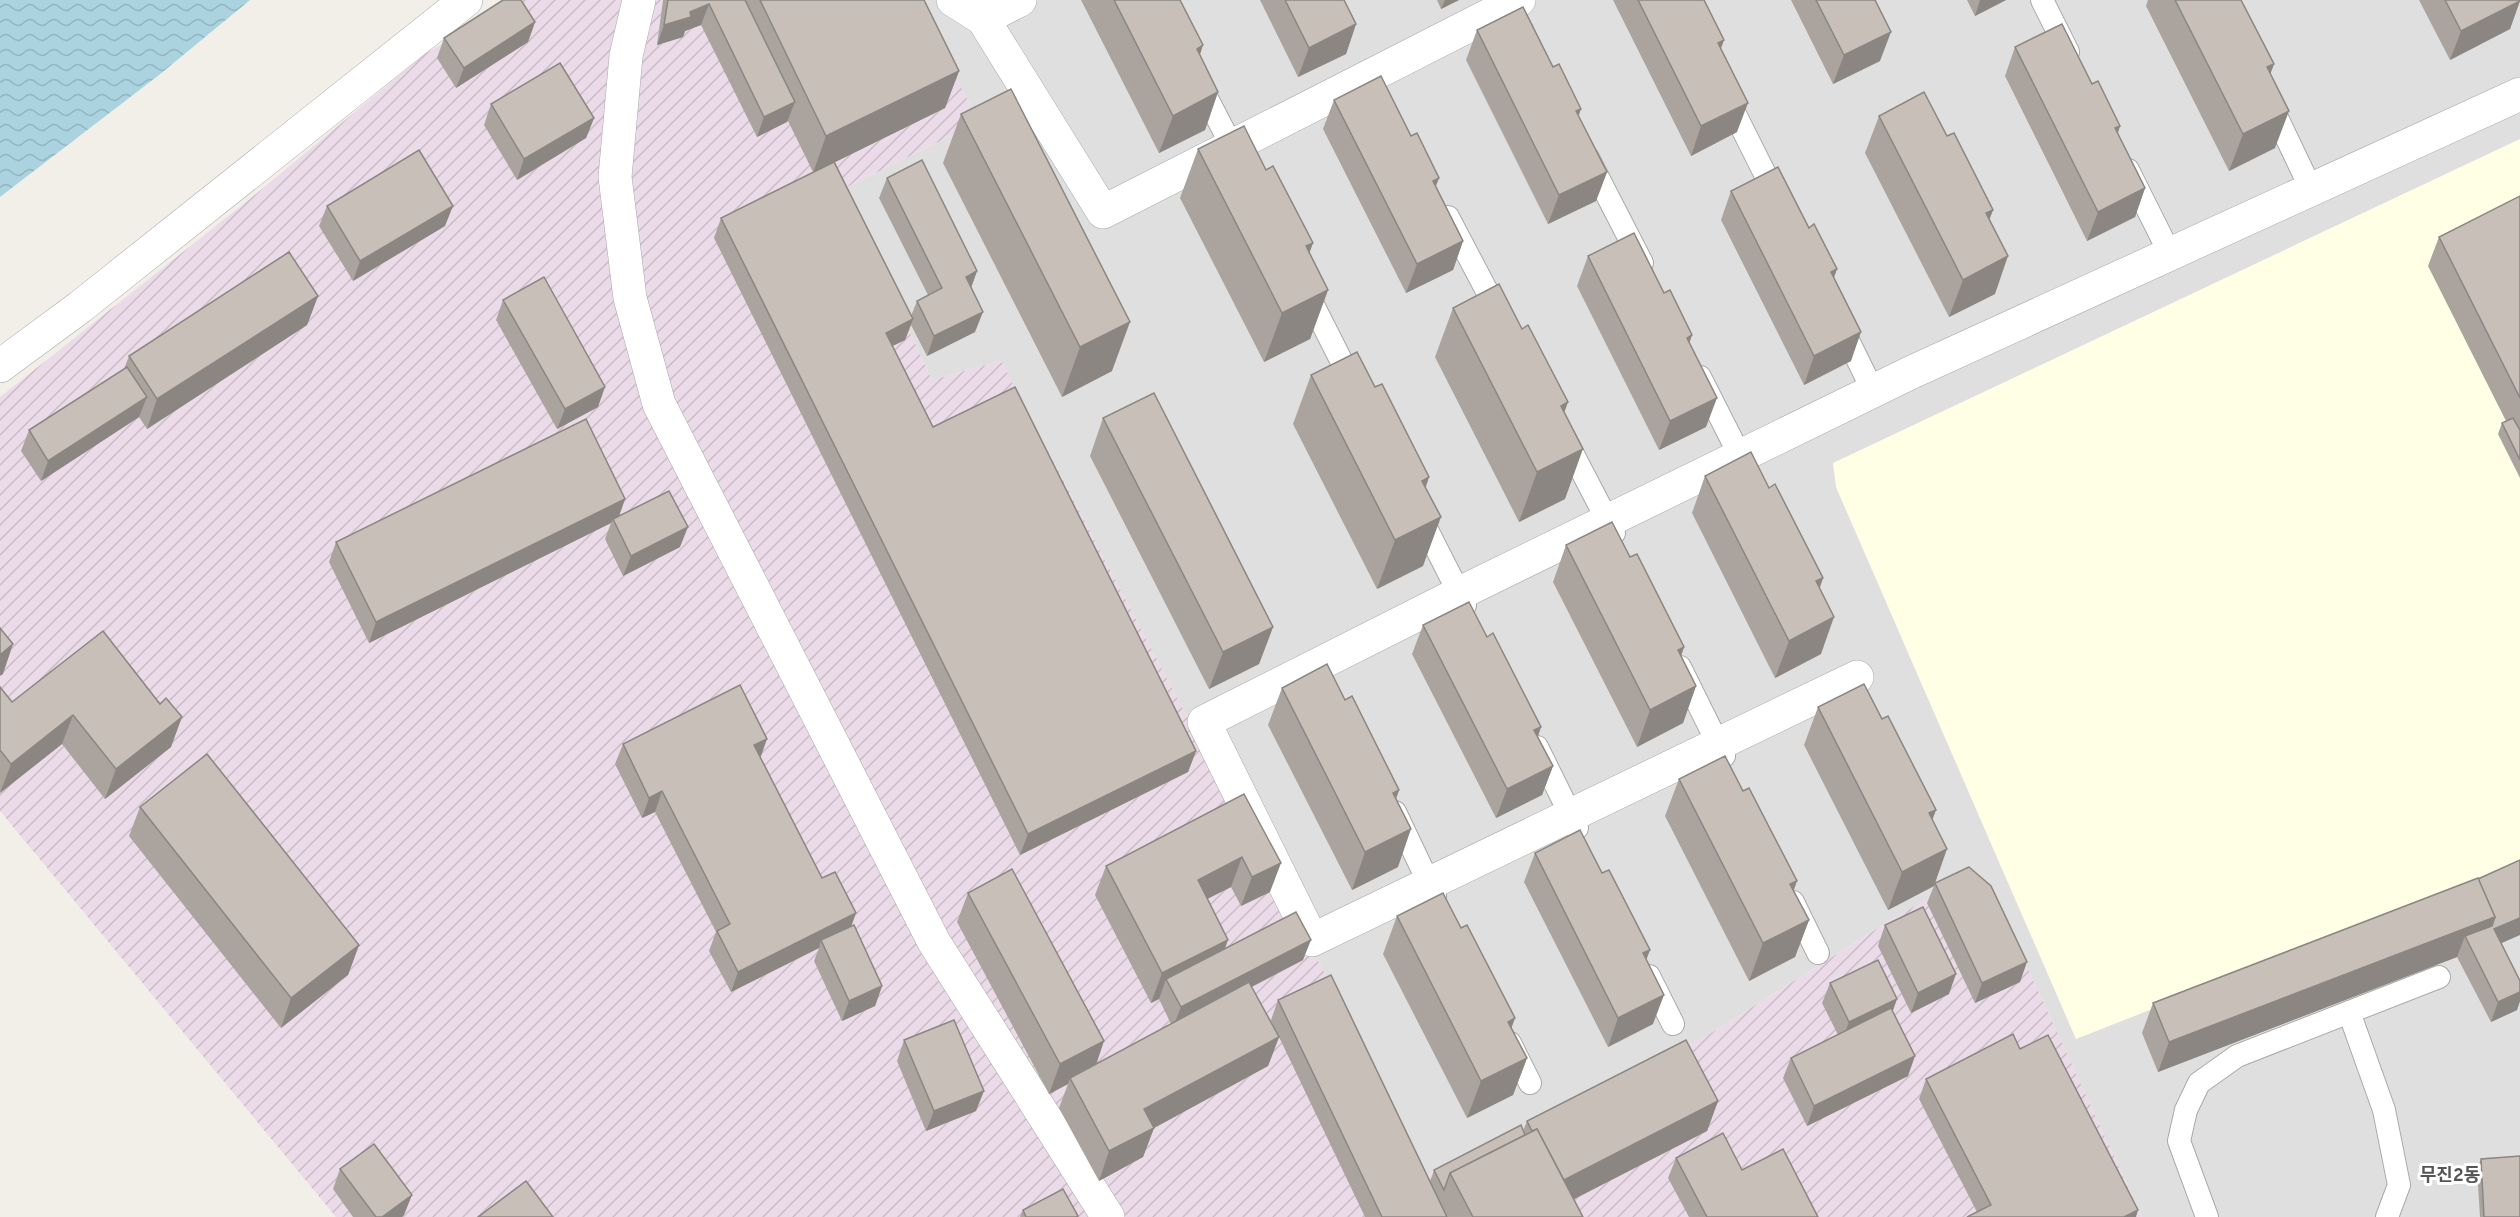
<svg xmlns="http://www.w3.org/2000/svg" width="2520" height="1217" font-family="Overpass,'Noto Sans KR',sans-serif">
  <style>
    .residential { fill: #e0dfdf }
    .industrial { fill: url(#industrial-furrows) }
    .education { fill: #ffffe5 }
    .water { fill: url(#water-waves) }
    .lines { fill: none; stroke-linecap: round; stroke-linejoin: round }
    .service-casing { stroke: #a9a9a9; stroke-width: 24 }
    .minor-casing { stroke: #a9a9a9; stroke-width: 34 }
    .tertiary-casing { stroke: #a9a9a9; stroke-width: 34 }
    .service { stroke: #fff; stroke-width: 22 }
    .minor { stroke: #fff; stroke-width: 33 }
    .tertiary { stroke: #fff; stroke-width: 33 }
    .wall { fill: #aba49e }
    .shaded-wall { fill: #8b8681 }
    .building { fill: #c7bfb8; stroke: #8b8681; stroke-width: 1.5 }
    .labels { text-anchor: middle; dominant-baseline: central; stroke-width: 6; stroke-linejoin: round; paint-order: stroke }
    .quarter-label { font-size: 18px; font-weight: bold; fill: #555; stroke: #fff }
  </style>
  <defs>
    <pattern id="industrial-furrows" width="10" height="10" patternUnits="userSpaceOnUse" patternTransform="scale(1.5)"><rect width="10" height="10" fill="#ebdbe8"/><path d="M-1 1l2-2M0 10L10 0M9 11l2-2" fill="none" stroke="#c9bcc7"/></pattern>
    <pattern id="water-waves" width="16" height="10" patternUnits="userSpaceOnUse" patternTransform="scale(1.5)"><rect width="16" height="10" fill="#aad3df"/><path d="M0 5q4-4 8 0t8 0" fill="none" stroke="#92b5bf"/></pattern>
  </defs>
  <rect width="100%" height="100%" fill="#f2efe9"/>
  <path class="residential" d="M916,0H2520V1217H2142L1993,893L1896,917L1697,1042L1427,1175L1348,1016L1233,805L1001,361L932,380L843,189L979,122Z"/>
  <path class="industrial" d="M520,0H916L979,122L843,189L932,380L1001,361L1233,805L1348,1016L1427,1174L1697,1042L1896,917L1973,873L1993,893L2142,1217H336L0,811V397L251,198L426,53Z"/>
  <path class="education" d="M2520,139V859L2442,895L2076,1039L1836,487L1833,463Z"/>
  <path class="water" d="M0,0H250L159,75L0,197Z"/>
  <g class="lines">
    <defs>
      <g id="service">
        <path d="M2042,0L2068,52"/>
        <path d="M1198,81L1238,158"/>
        <path d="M1727,98L1778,200"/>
        <path d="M2269,101L2311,189"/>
        <path d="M1588,158L1642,263"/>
        <path d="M2128,170L2170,254"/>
        <path d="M1448,217L1501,318"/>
        <path d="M1305,289L1354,386"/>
        <path d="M1841,326L1873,391"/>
        <path d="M1700,377L1740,456"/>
        <path d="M1564,437L1614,533"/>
        <path d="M1419,514L1465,605"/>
        <path d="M1680,667L1724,756"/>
        <path d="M1537,747L1577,828"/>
        <path d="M1395,812L1435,896"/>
        <path d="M1793,902L1818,953"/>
        <path d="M1649,976L1673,1024"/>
        <path d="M2349,1012L2384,1110L2399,1185L2387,1217"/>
        <path d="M1510,1043L1530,1083"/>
        <path d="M2207,1217L2179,1141L2186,1110L2199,1083L2237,1056L2439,977"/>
      </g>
      <g id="minor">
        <path d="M639,0L626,56L615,177L630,298L659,404L934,942L1108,1217"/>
        <path d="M953,0L983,19L1103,212L1519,0"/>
        <path d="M983,19L1020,0"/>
        <path d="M1857,677L1312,940L1204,722L1460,593L1910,373L2520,94"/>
      </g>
      <path id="tertiary" d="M0,366L80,307L466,0"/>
    </defs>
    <use href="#service" class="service-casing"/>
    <use href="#minor" class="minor-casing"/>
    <use href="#tertiary" class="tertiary-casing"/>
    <use href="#service" class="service"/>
    <use href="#minor" class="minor"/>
    <use href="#tertiary" class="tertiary"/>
  </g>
  <g class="wall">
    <path d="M663,0H924L959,71L945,108L835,162L911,316L917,301L928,295L879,198L887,178L977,271L971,287L975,332L927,356L911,325L905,340L892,346L933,427L1196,751L1188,772L1020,855L714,238L721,218L813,172L788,121L757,137L701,25L685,31L683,37L657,45Z"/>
    <path d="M1081,0H1180L1203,45L1200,55L1218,92L1205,130L1159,153Z"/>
    <path d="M1260,0H1344L1356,24L1346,54L1298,77Z"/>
    <path d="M1437,0H1459L1441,9Z"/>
    <path d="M1613,0H1704L1724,40L1721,48L1737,132L1691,156Z"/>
    <path d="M1791,0H1875L1880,61L1833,84Z"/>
    <path d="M1967,0H2006L1975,16Z"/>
    <path d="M2148,0H2241L2274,64L2270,74L2275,148L2229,171L2146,6Z"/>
    <path d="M2419,0H2520L2510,29L2450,60Z"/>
    <path d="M535,22L528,42L456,88L437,58L444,38Z"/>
    <path d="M1477,30L1579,116L1607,172L1596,201L1548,224L1466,60Z"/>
    <path d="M2015,47L2092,84L2120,126L2118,133L2145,188L2135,217L2087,241L2005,76Z"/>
    <path d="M1334,100L1436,186L1463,241L1453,270L1406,293L1323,129Z"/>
    <path d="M491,104L594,118L586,138L517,180L484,125Z"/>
    <path d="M961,114L1112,371L1062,397L943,163Z"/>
    <path d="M1879,116L1947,136L1993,210L1989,219L1995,294L1949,317L1865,153Z"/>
    <path d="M1198,149L1266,170L1313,243L1309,253L1328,290L1310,339L1264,362L1180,198Z"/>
    <path d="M1731,191L1809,228L1837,269L1834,277L1851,361L1804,385L1721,220Z"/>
    <path d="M2520,196V478L2498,434L2502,423L2506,421L2428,266L2439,237Z"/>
    <path d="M327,206L445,226L353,281L319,226Z"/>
    <path d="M1588,256L1664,293L1692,335L1689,343L1706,427L1659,450L1577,286Z"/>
    <path d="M318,296L307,325L147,429L139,417L41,481L21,451L29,430L124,369L129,356Z"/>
    <path d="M503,300L598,407L557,429L496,320Z"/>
    <path d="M1453,308L1522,329L1568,402L1564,412L1565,499L1519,522L1435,357Z"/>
    <path d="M1311,375L1375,387L1429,477L1426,487L1423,566L1377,589L1293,424Z"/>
    <path d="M1103,418L1273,627L1259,664L1209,689L1090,456Z"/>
    <path d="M1705,476L1769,488L1823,578L1820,588L1821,654L1775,678L1692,513Z"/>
    <path d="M625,499L619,516L680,547L623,576L605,539L611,523L369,643L329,562L336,542Z"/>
    <path d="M1566,545L1630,557L1684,647L1681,657L1696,686L1683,723L1637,747L1553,582Z"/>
    <path d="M1423,625L1487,637L1541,727L1538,737L1553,766L1542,795L1496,818L1412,654Z"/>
    <path d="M103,631L171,747L105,799L62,744L0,793V687L12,702Z"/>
    <path d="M1282,688L1345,700L1399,790L1396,799L1398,867L1352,890L1268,725Z"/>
    <path d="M1818,707L1882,719L1936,810L1932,819L1935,883L2020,982L1975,1003L1927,903L1934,886L1888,910L1804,745Z"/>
    <path d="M623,744L760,757L822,878L851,927L882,986L875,1006L842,1021L814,961L819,948L731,992L709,951L716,932L655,812L642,818L615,764Z"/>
    <path d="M1679,779L1793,891L1809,920L1795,957L1749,981L1665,816Z"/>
    <path d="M1244,794L1270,892L1241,906L1231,887L1207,899L1225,948L1303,960L1252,987L1275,1030L1271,1020L1278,1000L1430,1182L1434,1170L1523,1131L1527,1121L1718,1101L1707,1131L1574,1199L1583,1217H1365L1279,1037L1268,1066L1154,1128L1143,1157L1099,1181L1059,1108L1068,1084L1049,1094L957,922L968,893L1096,1064L1171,1024L1159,999L1151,1003L1095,895L1106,866Z"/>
    <path d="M140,807L359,945L348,975L281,1028L129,836Z"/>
    <path d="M1535,853L1646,959L1653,1024L1608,1047L1524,882Z"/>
    <path d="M2478,879L2501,943L2520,981V1001L2517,1010L2491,1022L2457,957L2158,1072L2142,1033L2153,1003Z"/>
    <path d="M1397,916L1512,1028L1527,1058L1513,1095L1467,1118L1383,954Z"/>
    <path d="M1885,925L1949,994L1911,1013L1878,946Z"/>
    <path d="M1830,983L1893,1011L1908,1076L1807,1126L1783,1078L1791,1058L1838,1035L1822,1003Z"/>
    <path d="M904,1040L976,1111L926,1131L897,1061Z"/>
    <path d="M2020,1049L2136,1217L1977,1212L1919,1099L1926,1079Z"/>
    <path d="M1676,1158L1742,1170L1818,1217H1689L1668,1178Z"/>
    <path d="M2481,1159L2520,1217H2480L2477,1169Z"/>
    <path d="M340,1169L404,1215L402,1217H353L333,1189Z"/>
    <path d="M1023,1210L1077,1217H1020Z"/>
  </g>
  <g class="shaded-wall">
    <path d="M1445,0H1459L1441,9Z"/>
    <path d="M1980,0H2006L1975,16Z"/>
    <path d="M2520,1L2510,29L2450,60L2461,31Z"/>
    <path d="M709,4L701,25L685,31L683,37L657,45L664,25L690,12Z"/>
    <path d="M535,22L528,42L456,88L464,68Z"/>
    <path d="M1356,24L1346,54L1298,77L1309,48Z"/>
    <path d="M1891,32L1880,61L1833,84L1844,55Z"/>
    <path d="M1724,40L1713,69L1718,43Z"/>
    <path d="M1203,45L1190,82L1197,49Z"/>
    <path d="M2274,64L2260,101L2267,67Z"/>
    <path d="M959,71L945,108L813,173L826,136Z"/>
    <path d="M1218,92L1205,130L1159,153L1173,116Z"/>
    <path d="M795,102L787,122L757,137L764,117Z"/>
    <path d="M1748,103L1737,132L1691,156L1701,126Z"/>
    <path d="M1581,109L1571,138L1576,111Z"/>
    <path d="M2289,111L2275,148L2229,171L2243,134Z"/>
    <path d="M594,118L586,138L517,180L524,159Z"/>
    <path d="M2120,126L2110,155L2115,128Z"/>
    <path d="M1607,172L1596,201L1548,224L1559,195Z"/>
    <path d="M1439,178L1428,207L1433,181Z"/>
    <path d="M2145,188L2135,217L2087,241L2098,212Z"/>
    <path d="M453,206L445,226L353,281L360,261Z"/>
    <path d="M1993,210L1979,247L1986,213Z"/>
    <path d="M1463,241L1453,270L1406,293L1417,264Z"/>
    <path d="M1313,243L1295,292L1306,246Z"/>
    <path d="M2008,256L1995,294L1949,317L1963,280Z"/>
    <path d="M1837,269L1826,299L1831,272Z"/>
    <path d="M977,271L970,291L966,277Z"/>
    <path d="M1328,290L1310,339L1264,362L1282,313Z"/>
    <path d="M318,296L307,325L147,429L157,399Z"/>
    <path d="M983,312L975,332L927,356L934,336Z"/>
    <path d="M913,319L905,340L878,353L886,333Z"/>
    <path d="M1130,322L1112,371L1062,397L1080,347Z"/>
    <path d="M1861,332L1851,361L1804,385L1814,356Z"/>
    <path d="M1692,335L1682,364L1687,338Z"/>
    <path d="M605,387L598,407L557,429L565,409Z"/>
    <path d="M147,397L139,417L41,481L48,461Z"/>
    <path d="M1717,398L1706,427L1659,450L1670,421Z"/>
    <path d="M1568,402L1550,451L1561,406Z"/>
    <path d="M1583,449L1565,499L1519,522L1537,472Z"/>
    <path d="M1429,477L1411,527L1422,481Z"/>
    <path d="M625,499L618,519H613L611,523L369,643L376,622Z"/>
    <path d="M1441,517L1423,566L1377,589L1395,540Z"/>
    <path d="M688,527L680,547L623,576L631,556Z"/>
    <path d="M1823,578L1809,615L1816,581Z"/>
    <path d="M1834,617L1821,654L1775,678L1789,641Z"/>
    <path d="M1273,627L1259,664L1209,689L1223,652Z"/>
    <path d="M13,644L3,674L0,676V655Z"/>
    <path d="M1684,647L1671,685L1678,650Z"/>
    <path d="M1696,686L1683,723L1637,747L1650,710Z"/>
    <path d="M73,715L62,744L0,793L11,764Z"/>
    <path d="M182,717L171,747L105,799L116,769Z"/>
    <path d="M1541,727L1530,757L1534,730Z"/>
    <path d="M767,739L760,759L754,745Z"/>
    <path d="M1196,751L1188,772L1020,855L1028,834Z"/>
    <path d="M1553,766L1542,795L1496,818L1507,789Z"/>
    <path d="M1399,790L1386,827L1393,793Z"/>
    <path d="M662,791L655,812L642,818L649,798Z"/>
    <path d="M1936,810L1922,847L1929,813Z"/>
    <path d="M1411,829L1398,867L1352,890L1365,852Z"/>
    <path d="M1947,849L1934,886L1888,910L1902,872Z"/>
    <path d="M1242,857L1231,887L1187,909L1198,880Z"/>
    <path d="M1281,863L1270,892L1241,906L1252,877Z"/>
    <path d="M1797,881L1784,918L1790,884Z"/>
    <path d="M856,913L849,933L821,940L819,948L731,992L738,972Z"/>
    <path d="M2495,917L2484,946L2465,936L2457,957L2158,1072L2169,1042Z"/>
    <path d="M2520,918V935L2486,950L2494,929Z"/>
    <path d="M1809,920L1795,957L1749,981L1763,943Z"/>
    <path d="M1228,940L1218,969L1166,979L1159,999L1151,1003L1162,973Z"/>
    <path d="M1311,940L1303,960L1173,1027L1181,1007Z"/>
    <path d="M359,945L348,975L281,1028L291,998Z"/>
    <path d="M1650,950L1639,979L1643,953Z"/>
    <path d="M2027,962L2020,982L1975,1003L1982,983Z"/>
    <path d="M1956,974L1949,994L1911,1013L1918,993Z"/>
    <path d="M882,986L875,1006L842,1021L849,1001Z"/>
    <path d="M2520,992V1001L2517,1010L2491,1022L2498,1002Z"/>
    <path d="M1664,995L1653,1024L1608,1047L1618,1018Z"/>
    <path d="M1897,999L1890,1019L1841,1042L1849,1022Z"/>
    <path d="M1515,1018L1502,1055L1508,1022Z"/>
    <path d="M1279,1037L1268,1066L1154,1128L1143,1157L1099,1181L1109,1151L1144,1109Z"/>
    <path d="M1104,1041L1094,1071L1070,1078L1068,1084L1049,1094L1060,1064Z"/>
    <path d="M1915,1056L1908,1076L1807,1126L1814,1106Z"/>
    <path d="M1527,1058L1513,1095L1467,1118L1481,1081Z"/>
    <path d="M984,1091L976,1111L926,1131L934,1111Z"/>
    <path d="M1718,1101L1707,1131L1547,1213L1558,1183Z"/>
    <path d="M412,1195L404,1215L402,1217H382Z"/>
    <path d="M2138,1210L2136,1217H2124Z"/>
  </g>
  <g class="building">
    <path d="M503,0H521L535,22L464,68L444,38Z"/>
    <path d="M668,0H745L795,102L764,117L709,4L690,12L691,17L664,25Z"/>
    <path d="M760,0H924L959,71L826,136Z"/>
    <path d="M1114,0H1180L1203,45L1197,49L1218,92L1173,116Z"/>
    <path d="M1285,0H1344L1356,24L1309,48Z"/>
    <path d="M1638,0H1704L1724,40L1718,43L1748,103L1701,126Z"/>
    <path d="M1816,0H1875L1891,32L1844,55Z"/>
    <path d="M2175,0H2241L2274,64L2267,67L2289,111L2243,134Z"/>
    <path d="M2445,0H2520V1L2461,31Z"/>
    <path d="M1523,7L1553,67L1559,64L1581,109L1576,111L1607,172L1559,195L1477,30Z"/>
    <path d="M2062,24L2092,84L2098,81L2120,126L2115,128L2145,188L2098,212L2015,47Z"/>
    <path d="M560,63L594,118L524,159L491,104Z"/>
    <path d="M1381,76L1411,136L1417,133L1439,178L1433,181L1463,241L1417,264L1334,100Z"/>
    <path d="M1011,89L1130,322L1080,347L961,114Z"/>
    <path d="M1924,92L1947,136L1954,133L1993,210L1986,213L2008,256L1963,280L1879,116Z"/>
    <path d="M1244,126L1266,170L1273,166L1313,243L1306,246L1328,290L1282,313L1198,149Z"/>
    <path d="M419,150L453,206L360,261L327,206Z"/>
    <path d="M922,160L977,271L966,277L983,312L934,336L917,301L942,288L887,178Z"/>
    <path d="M834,162L913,319L886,333L933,427L1015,387L1196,751L1028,834L721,218Z"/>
    <path d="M1778,167L1809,228L1814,224L1837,269L1831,272L1861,332L1814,356L1731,191Z"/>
    <path d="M2520,196V398L2439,237Z"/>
    <path d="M1634,233L1664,293L1670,290L1692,335L1687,338L1717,398L1670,421L1588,256Z"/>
    <path d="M289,252L318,296L157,399L129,356Z"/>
    <path d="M544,277L605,387L565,409L503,300Z"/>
    <path d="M1499,284L1522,329L1528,325L1568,402L1561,406L1583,449L1537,472L1453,308Z"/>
    <path d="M1357,352L1375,387L1382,384L1429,477L1422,481L1441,517L1395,540L1311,375Z"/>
    <path d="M127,367L147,397L48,461L29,430Z"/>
    <path d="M1154,393L1273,627L1223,652L1103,418Z"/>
    <path d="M2513,418L2520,430V460L2502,423Z"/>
    <path d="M586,419L625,499L376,622L336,542Z"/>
    <path d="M1751,452L1769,488L1775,484L1823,578L1816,581L1834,617L1789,641L1705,476Z"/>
    <path d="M669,491L688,527L631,556L613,519Z"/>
    <path d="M1612,522L1630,557L1637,554L1684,647L1678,650L1696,686L1650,710L1566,545Z"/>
    <path d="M1469,602L1487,637L1493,633L1541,727L1534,730L1553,766L1507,789L1423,625Z"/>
    <path d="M0,628L13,644L0,655Z"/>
    <path d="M103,631L160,704L166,698L182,717L116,769L73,715L11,764L0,750V687L12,702Z"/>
    <path d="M1327,664L1345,700L1352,696L1399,790L1393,793L1411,829L1365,852L1282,688Z"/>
    <path d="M1864,684L1882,719L1888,716L1936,810L1929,813L1947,849L1902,872L1818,707Z"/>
    <path d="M740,685L767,739L754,745L822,878L835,872L856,913L738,972L717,931L730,924L662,791L649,798L623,744Z"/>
    <path d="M207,754L359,945L291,998L140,807Z"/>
    <path d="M1725,756L1743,791L1749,788L1797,881L1790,884L1809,920L1763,943L1679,779Z"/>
    <path d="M1244,794L1281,863L1252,877L1242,857L1198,880L1228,940L1162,973L1106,866Z"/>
    <path d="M1580,830L1602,873L1609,870L1650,950L1643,953L1664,995L1618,1018L1535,853Z"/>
    <path d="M2520,860V918L2494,929L2520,981V992L2498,1002L2465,936L2492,926L2495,917L2478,879Z"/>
    <path d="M1969,867L1991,886L2027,962L1982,983L1935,883Z"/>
    <path d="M1012,869L1104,1041L1060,1064L968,893Z"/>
    <path d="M2478,878L2495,917L2169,1042L2153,1003Z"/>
    <path d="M1443,893L1461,928L1467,925L1515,1018L1508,1022L1527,1058L1481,1081L1397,916Z"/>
    <path d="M1923,907L1956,974L1918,993L1885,925Z"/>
    <path d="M1296,912L1311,940L1181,1007L1166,979Z"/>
    <path d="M854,925L882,986L849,1001L821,940Z"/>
    <path d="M1878,960L1897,999L1849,1022L1830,983Z"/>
    <path d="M1331,975L1447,1217H1382L1278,1000Z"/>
    <path d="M1249,982L1279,1037L1144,1109L1154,1128L1109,1151L1070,1078Z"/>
    <path d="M1891,1008L1915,1056L1814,1106L1791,1058Z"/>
    <path d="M954,1020L984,1091L934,1111L904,1040Z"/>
    <path d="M2013,1034L2020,1049L2048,1035L2138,1210L2124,1217H1967L1991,1205L1926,1079Z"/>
    <path d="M1686,1040L1718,1101L1564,1180L1537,1129L1532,1131L1527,1121Z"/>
    <path d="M1521,1125L1525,1135L1450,1173L1444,1190L1434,1170Z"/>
    <path d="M1537,1129L1583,1217H1473L1450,1173Z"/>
    <path d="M1723,1133L1742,1170L1783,1149L1818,1217H1707L1676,1158Z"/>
    <path d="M374,1144L412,1195L382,1217H376L340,1169Z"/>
    <path d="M2520,1156V1217H2484L2481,1159Z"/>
    <path d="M526,1181L553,1217H478Z"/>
    <path d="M1063,1189L1078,1216L1076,1217H1026L1023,1210Z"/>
  </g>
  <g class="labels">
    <g class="quarter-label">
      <text x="2450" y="1176">무진2동</text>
    </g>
  </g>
</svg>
